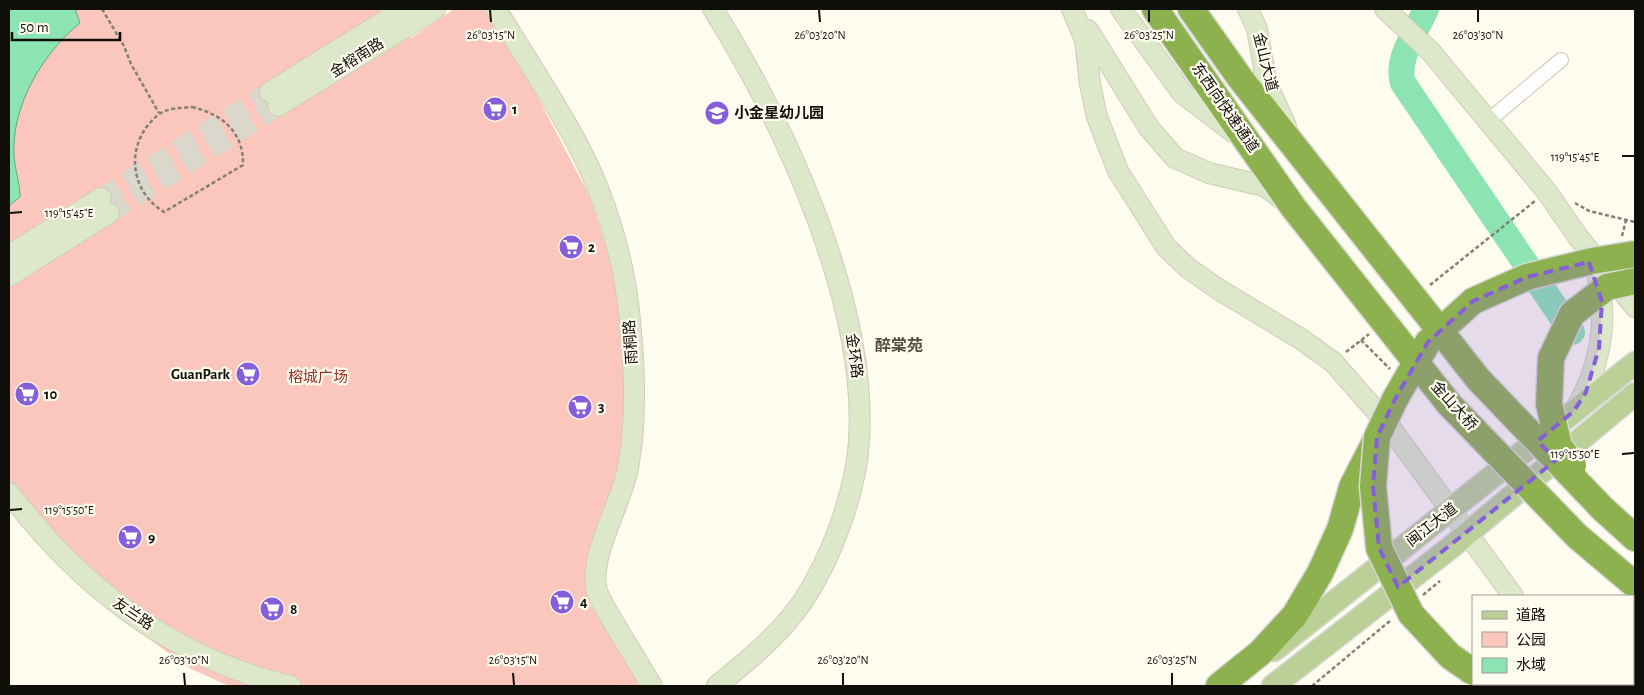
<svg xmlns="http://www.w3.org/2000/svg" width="1644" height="695" font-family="'Alegreya Sans','Noto Sans SC',sans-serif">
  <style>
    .green { fill: #fbc7bd }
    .water { fill: #8de4b3; stroke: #68a480 }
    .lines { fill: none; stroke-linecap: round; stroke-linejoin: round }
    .river { stroke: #8de4b3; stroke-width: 26 }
    .secondary-tunnel { stroke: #dad7cc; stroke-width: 20; stroke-dasharray: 20 10; stroke-linecap: butt }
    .street-casing { stroke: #d1cbb8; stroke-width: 16 }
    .secondary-casing { stroke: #d1cbb8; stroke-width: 22 }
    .primary-casing { stroke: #d9d8d7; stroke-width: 25 }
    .highway-casing { stroke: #d9d8d7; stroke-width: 29 }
    .path { stroke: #838077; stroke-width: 2.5; stroke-dasharray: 4 2.5; stroke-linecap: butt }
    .street { stroke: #fff; stroke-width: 14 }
    .secondary { stroke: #dde8ca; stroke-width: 20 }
    .primary { stroke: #bbd096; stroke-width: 22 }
    .highway { stroke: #8eb150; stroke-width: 26 }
    .highway-bridge-casing { stroke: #d9d8d7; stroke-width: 29; stroke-linecap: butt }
    .path-bridge { stroke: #838077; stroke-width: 2.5; stroke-dasharray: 4 2.5; stroke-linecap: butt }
    .highway-bridge { stroke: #8eb150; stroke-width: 26 }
    .marked { fill: #855fd9; fill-opacity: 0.2; stroke: #855fd9; stroke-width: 4; stroke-dasharray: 10 6; stroke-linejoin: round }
    .ticks { fill: none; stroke: #100e08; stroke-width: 2 }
    .labels { text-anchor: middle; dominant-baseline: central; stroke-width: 4.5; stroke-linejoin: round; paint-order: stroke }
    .street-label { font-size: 15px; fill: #100e08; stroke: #fefbef }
    .poi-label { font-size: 15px; font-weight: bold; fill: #100e08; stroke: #fefbef; text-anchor: start }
    .park-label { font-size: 15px; fill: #963023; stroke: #fefbef }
    .neighbourhood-label { font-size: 16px; font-weight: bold; fill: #534f3e; stroke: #fefbef }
    .ticks-label { font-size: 12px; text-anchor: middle; fill: #100e08; stroke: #fefbef; stroke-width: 4.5; stroke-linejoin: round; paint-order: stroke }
  </style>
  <rect width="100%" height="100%" fill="#fefbef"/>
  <g class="green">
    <path d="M9,9H393L411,38L454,9H484L535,92L590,197L619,287L629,366L626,446L598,538L589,603L644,686H229L191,669L107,609L44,530L9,479Z"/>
    <path d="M1635,630V686H1565L1568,684H1633V633Z"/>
  </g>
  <path class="water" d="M9,9H75L80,23C43,53 11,106 14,156C15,170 20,183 20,197L9,206Z"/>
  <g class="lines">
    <path class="river" d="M1426,9C1417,30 1395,60 1403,83L1572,332"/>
    <g class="secondary-tunnel">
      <path d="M101,198L270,92"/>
      <path d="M109,213L278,106"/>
    </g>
    <defs>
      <path id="street" d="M1488,121L1561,60"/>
      <g id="secondary">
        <path d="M496,9C523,54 553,98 578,145C606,198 625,262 630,321C635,370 637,420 628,468C621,505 588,557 597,591C601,603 609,614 615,625C627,645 640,666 652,686"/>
        <path d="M713,9C785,124 868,303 859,441C856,492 831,559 803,601C780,635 748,660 717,686"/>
        <path d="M1072,9L1085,40L1090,84L1097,117L1118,171L1166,247L1188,268L1218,289L1301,339L1333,362L1390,427L1513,596"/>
        <path d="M1121,9L1182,93L1233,132"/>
        <path d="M1248,9L1257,29L1267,84L1286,126"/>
        <path d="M1385,9L1431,52L1547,192L1578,237L1635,307"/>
        <path d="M1088,30L1149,128L1175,158L1209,173L1264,186L1284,200"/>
        <path d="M270,92L404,9"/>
        <path d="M278,106L435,9"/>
        <path d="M9,255L101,198"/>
        <path d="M9,276L109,213"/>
        <path d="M1575,410C1598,372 1609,324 1598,280"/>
        <path d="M9,493C81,587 173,659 291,686"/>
      </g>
      <g id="primary">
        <path d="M1274,650L1635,363"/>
        <path d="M1273,686L1450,548L1635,394"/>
      </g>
      <g id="highway">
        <path d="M1155,9L1293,207"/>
        <path d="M1191,9L1240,78L1323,183"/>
        <path d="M1603,509L1635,538"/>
        <path d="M1633,632L1635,630"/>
        <path d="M1489,684L1493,686"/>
        <path d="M1219,686L1260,653L1295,615L1320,573L1340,529L1352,487L1377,438"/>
        <path d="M1536,686L1542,684"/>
      </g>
    </defs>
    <use href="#street" class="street-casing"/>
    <use href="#secondary" class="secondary-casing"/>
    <use href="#primary" class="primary-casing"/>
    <use href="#highway" class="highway-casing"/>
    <g class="path">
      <path d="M102,9L124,46L131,64L159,113"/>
      <path d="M192,107C222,114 244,132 243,165L164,212C128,190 125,142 158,115C166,108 182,108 192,107Z"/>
      <path d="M1575,203L1589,211L1635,222"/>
      <path d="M1622,236L1626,220"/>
      <path d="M1430,285L1535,201"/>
      <path d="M1346,352L1369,334"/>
      <path d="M1423,595L1440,581"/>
      <path d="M1312,686L1391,620"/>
      <path d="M1582,686L1585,684"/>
    </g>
    <use href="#street" class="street"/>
    <use href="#secondary" class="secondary"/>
    <use href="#primary" class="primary"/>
    <use href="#highway" class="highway"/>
    <defs>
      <g id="highway-bridge">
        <path d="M1323,183L1479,380L1603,509"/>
        <path d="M1293,207L1449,404L1577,536L1635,585"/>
        <path d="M1573,465L1559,446L1549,404L1551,358L1572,314L1607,287L1635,281"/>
        <path d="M1633,608L1635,606"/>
        <path d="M1473,672L1450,656L1411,614L1379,548L1373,486L1377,437L1395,399L1428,342L1473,301L1527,277L1592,261L1635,254"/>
      </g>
    </defs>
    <use href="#highway-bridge" class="highway-bridge-casing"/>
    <path class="path-bridge" d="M1361,340L1390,369"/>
    <use href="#highway-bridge" class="highway-bridge"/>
  </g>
  <path class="marked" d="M1589,262L1602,302L1599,348L1586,392L1574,411L1538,441L1556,460L1398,587L1379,548L1373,486L1377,437L1395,399L1428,342L1473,301L1527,277Z"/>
  <path class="ticks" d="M490,10L491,22M819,10L820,22M1149,10V22M1478,10V22M1622,156H1634M10,213L22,212M1622,454L1634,453M10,510L22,509M184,673L185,685M513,673L514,685M843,673V685M1172,673V685"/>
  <defs>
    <symbol id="supermarket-disc" viewBox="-11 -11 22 22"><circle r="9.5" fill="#855fd9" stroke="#fefbef"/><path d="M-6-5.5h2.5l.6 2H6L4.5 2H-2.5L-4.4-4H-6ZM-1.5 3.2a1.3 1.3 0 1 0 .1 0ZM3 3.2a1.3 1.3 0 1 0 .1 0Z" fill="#fff"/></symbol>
    <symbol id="school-disc" viewBox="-11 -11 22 22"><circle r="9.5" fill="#855fd9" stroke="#fefbef"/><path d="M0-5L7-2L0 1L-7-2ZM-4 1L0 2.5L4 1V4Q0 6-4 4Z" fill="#fff"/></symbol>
  </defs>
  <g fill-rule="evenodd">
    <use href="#supermarket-disc" x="481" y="95" width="28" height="28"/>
    <use href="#school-disc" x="703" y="99" width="28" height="28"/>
    <use href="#supermarket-disc" x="557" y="233" width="28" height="28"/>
    <use href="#supermarket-disc" x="234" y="360" width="28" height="28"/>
    <use href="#supermarket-disc" x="13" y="380" width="28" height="28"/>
    <use href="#supermarket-disc" x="566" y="393" width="28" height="28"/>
    <use href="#supermarket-disc" x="116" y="523" width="28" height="28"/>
    <use href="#supermarket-disc" x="548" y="588" width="28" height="28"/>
    <use href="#supermarket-disc" x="258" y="595" width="28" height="28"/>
  </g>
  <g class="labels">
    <g class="street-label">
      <text transform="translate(357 58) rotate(-32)">金榕南路</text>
      <text transform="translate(1265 62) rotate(76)">金山大道</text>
      <text transform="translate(1225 108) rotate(55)">东西向快速通道</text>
      <text transform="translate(631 342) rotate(-94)">雨桐路</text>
      <text transform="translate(854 356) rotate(82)">金环路</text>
      <text transform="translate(1454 406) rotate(48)">金山大桥</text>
      <text transform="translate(1432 525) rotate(-38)">闽江大道</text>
      <text transform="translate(133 614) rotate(34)">友兰路</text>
    </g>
    <g class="poi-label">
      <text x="512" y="109">1</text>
      <text x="734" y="113">小金星幼儿园</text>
      <text x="588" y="247">2</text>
      <text x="230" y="374" text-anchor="end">GuanPark</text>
      <text x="44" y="394">10</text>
      <text x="598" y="407">3</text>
      <text x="148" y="537">9</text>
      <text x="580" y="602">4</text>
      <text x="290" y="609">8</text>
    </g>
    <g class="park-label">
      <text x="318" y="377">榕城广场</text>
    </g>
    <g class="neighbourhood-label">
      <text x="899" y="346">醉棠苑</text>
    </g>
  </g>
  <g class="ticks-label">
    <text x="491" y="39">26°03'15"N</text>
    <text x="820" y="39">26°03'20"N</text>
    <text x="1149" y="39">26°03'25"N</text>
    <text x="1478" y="39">26°03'30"N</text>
    <text x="1575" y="161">119°15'45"E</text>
    <text x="69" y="217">119°15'45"E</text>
    <text x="1575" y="458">119°15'50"E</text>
    <text x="69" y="514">119°15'50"E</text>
    <text x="184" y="664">26°03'10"N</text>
    <text x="513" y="664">26°03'15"N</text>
    <text x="843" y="664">26°03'20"N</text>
    <text x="1172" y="664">26°03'25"N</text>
  </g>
  <rect width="1644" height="695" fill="none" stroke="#100e08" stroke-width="20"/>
  <rect x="1472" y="595" width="162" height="90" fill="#fefbef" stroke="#9f9c93"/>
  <rect x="1482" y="611" width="25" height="8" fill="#bbd096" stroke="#9f9c93"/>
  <text x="1516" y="620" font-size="15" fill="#100e08">道路</text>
  <rect x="1482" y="632" width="25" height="15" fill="#fbc7bd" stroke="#9f9c93"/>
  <text x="1516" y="645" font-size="15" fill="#100e08">公园</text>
  <rect x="1482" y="658" width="25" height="15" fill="#8de4b3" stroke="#9f9c93"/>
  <text x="1516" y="670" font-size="15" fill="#100e08">水域</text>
  <path d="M12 32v8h108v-8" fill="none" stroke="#100e08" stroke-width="2.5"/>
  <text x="20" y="32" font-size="15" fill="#100e08" stroke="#fefbef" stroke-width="4" paint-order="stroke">50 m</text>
</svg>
